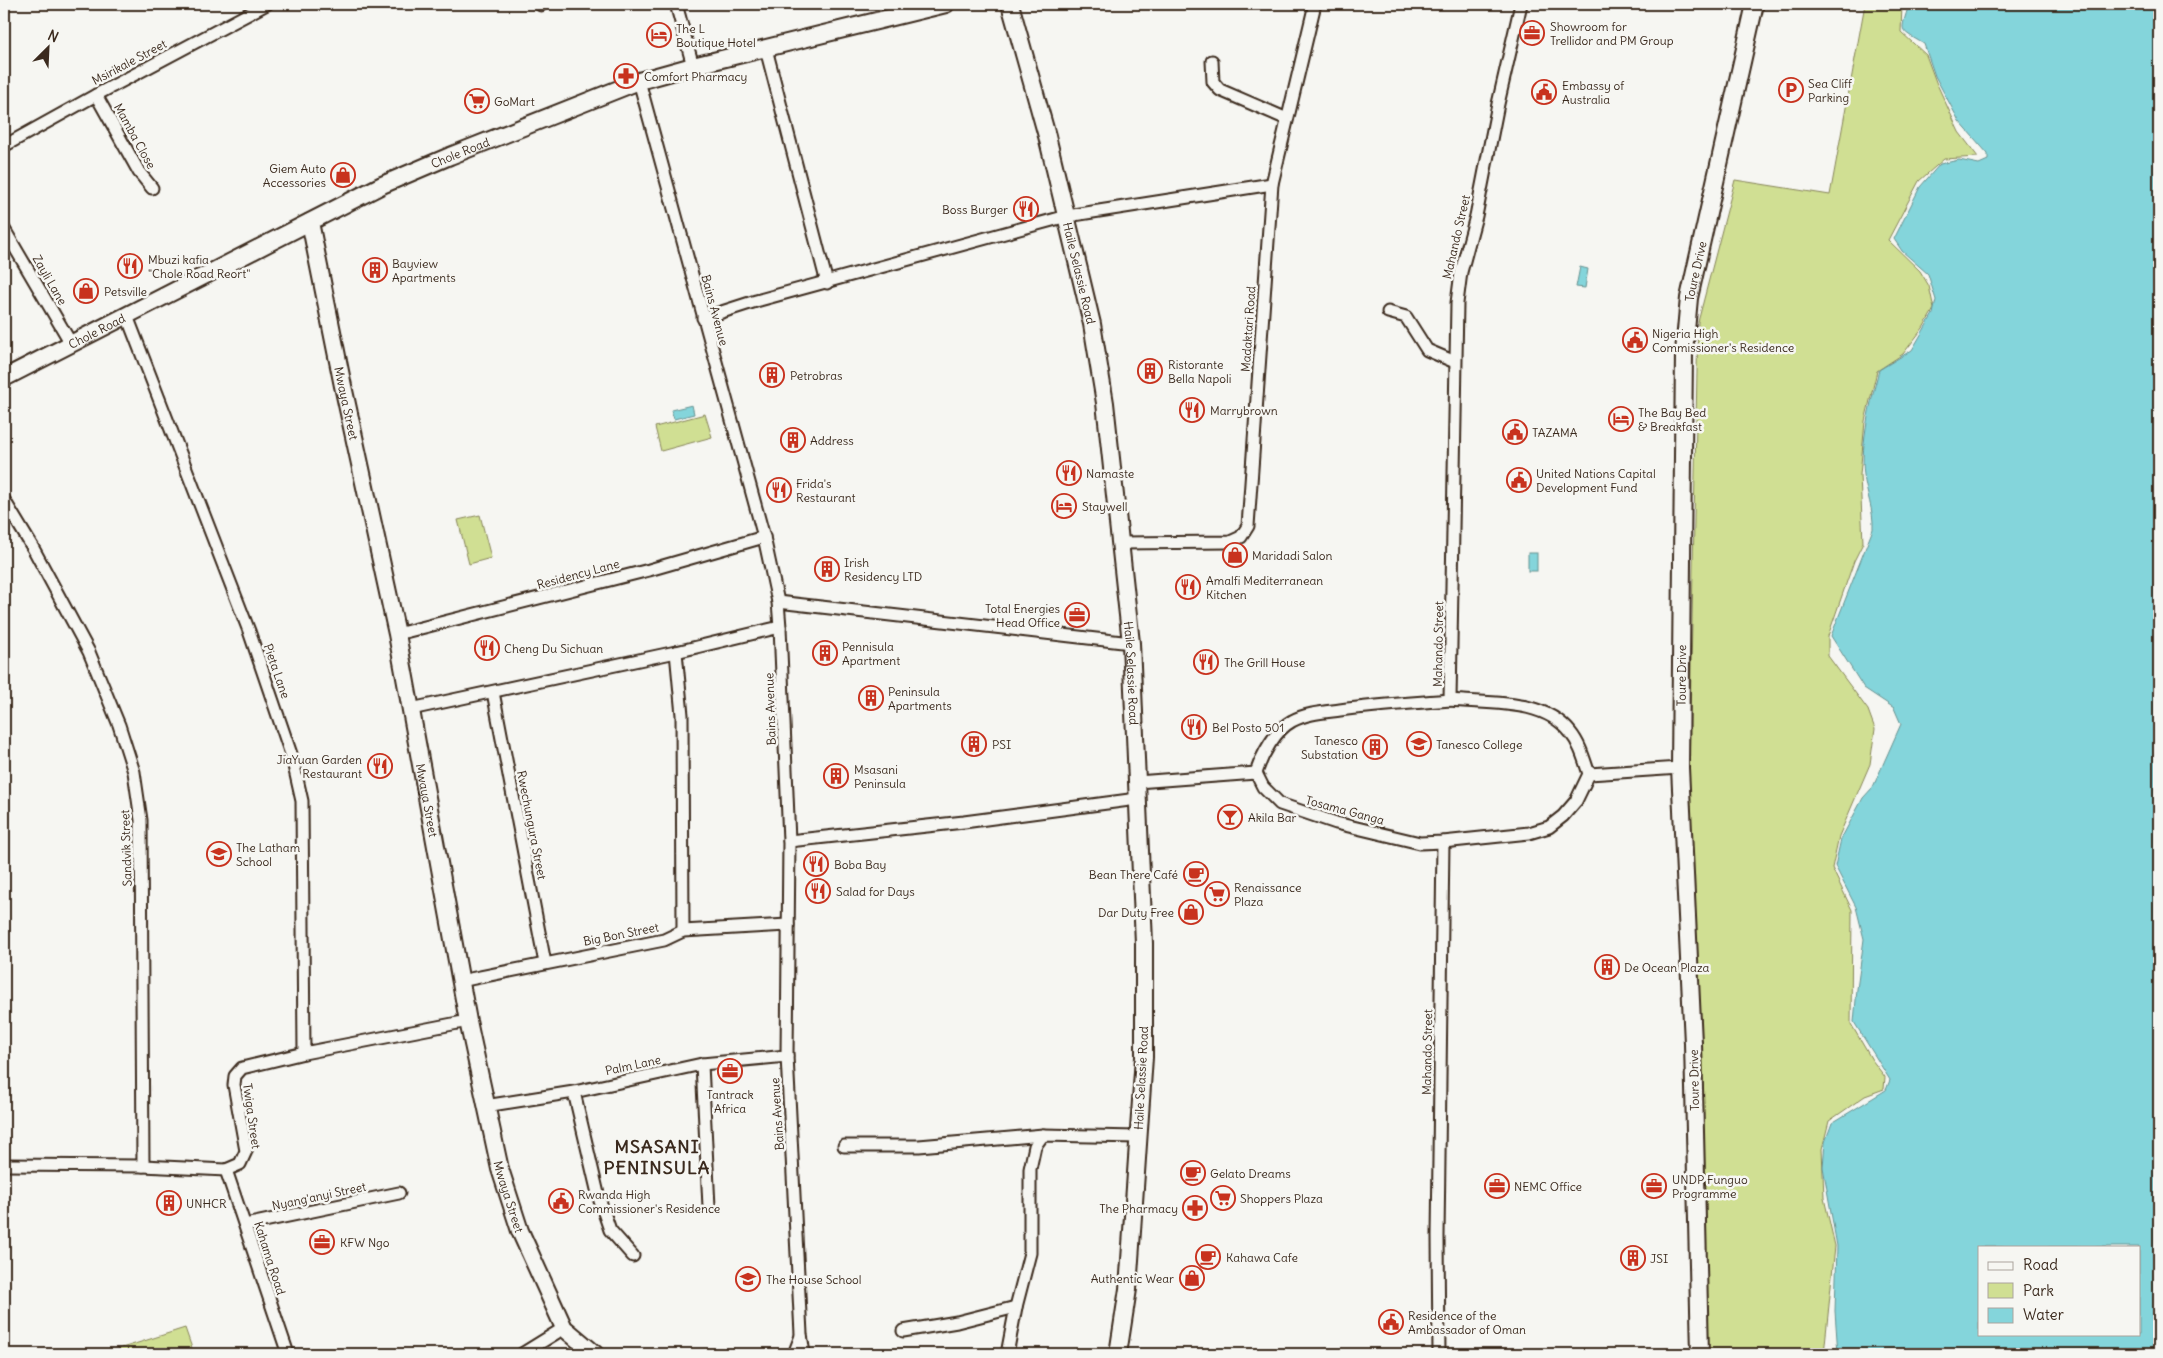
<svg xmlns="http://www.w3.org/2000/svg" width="2163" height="1358" font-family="Delius,sans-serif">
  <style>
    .green { fill: #d0df93; stroke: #868458 }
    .water { fill: #84d5db; stroke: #67918f; fill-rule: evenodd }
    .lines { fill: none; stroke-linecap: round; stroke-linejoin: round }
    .street-casing { stroke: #3b2a1e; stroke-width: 15 }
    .secondary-casing { stroke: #3b2a1e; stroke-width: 20 }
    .street { stroke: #f6f6f2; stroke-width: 11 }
    .secondary { stroke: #f6f6f2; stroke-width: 16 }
    .labels { text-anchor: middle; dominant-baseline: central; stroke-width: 5; stroke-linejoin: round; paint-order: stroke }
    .poi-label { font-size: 12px; fill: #3b2a1e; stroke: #f6f6f2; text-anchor: start }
    .street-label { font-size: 12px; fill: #3b2a1e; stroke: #f6f6f2 }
    .district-label { font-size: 18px; font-weight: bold; letter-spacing: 1px; fill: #3b2a1e; stroke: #f6f6f2 }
  </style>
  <rect width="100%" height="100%" fill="#f6f6f2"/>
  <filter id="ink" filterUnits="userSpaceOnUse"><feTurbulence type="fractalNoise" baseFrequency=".02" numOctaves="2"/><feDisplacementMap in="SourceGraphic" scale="10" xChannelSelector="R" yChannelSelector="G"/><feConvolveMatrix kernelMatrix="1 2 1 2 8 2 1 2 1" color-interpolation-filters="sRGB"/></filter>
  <g filter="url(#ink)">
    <g class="green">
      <path d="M1865,4H1902L1901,32L1926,55L1936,82L1959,132L1978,157L1944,159L1919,181L1888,240L1920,271L1929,286L1934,309L1923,328L1903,354L1877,371L1865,421L1860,475L1863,543L1854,561L1828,636V656L1868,710L1875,729L1870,764L1839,836L1832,868L1852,910L1851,1024L1872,1060L1885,1077L1884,1089L1865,1096L1829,1121L1822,1149L1824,1198L1835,1246L1824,1354H1707L1708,1307L1689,772L1698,322L1735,180L1830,195Z"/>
      <path d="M705,414L712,437L661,451L655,427Z"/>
      <path d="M480,515L491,558L469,564L458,520Z"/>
      <path d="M185,1328L194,1354H103Z"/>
    </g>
    <g class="water">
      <path d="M1909,4H2159V1354H1838L1835,1311L1837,1246L1823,1167L1825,1142L1832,1123L1886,1090L1890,1080L1854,1022L1857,989L1864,939L1856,907L1835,866L1841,839L1863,798L1873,787L1901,724L1894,708L1864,688L1831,636L1873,529C1874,510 1866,493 1864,475C1860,443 1871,401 1879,370L1912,350L1933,314L1936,300L1928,274L1902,251L1894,239L1920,187L1940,164L1959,160L1979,164L1988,160V154L1959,121L1935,76L1924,44C1897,28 1901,33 1909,4ZM1979,1247H2139V1334H1979Z"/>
      <path d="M1580,267L1588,269L1585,288L1576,287Z"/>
      <path d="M692,405L694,414L674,419L671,410Z"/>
      <rect x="1528" y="553" width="9" height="18"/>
    </g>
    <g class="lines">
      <defs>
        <g id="street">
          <path d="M540,4L541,5"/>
          <path d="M676,4L693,66"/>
          <path d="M766,49L827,283"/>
          <path d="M1212,61L1213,82L1220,90L1287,119"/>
          <path d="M639,81L764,537L778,602L780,627L789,841L787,1056L801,1334L804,1354"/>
          <path d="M96,95L139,172L152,188"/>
          <path d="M4,146L96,95L267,4"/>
          <path d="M4,229L72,345"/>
          <path d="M1388,312L1406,317L1427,350L1455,362"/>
          <path d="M127,316L249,631L292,757L302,801L304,1053"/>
          <path d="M703,318L756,301L1067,216L1272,184"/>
          <path d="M4,500L33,548L89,652L119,725L134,772L141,820L143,1166"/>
          <path d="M1120,543L1230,542L1241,537L1248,526L1272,184L1315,4"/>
          <path d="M778,602L1131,643"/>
          <path d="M397,634L649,570L764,537"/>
          <path d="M676,652L682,715L683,931"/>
          <path d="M493,692L545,963"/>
          <path d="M1450,700C1489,704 1543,698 1570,732C1580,744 1584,759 1589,774L1576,801L1563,816L1549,827L1529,833L1443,842L1420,843L1336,823L1280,804L1263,787L1256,773C1262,755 1275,730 1292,721C1306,713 1325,712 1340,710C1377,705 1414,703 1450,700Z"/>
          <path d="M1450,700L1457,303L1461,272L1476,216L1498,104L1521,4"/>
          <path d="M411,709L676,652L780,627"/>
          <path d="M1589,774L1680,768"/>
          <path d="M1137,782L1256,773"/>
          <path d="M789,841L964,822L1137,799"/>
          <path d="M460,981L664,940L683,931L788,925"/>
          <path d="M702,1064L709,1207"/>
          <path d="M574,1092L599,1198L610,1230L633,1256"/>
          <path d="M485,1106L574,1092L702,1064L787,1056"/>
          <path d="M844,1146H919L1043,1135L1137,1137"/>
          <path d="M4,1165L143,1166L226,1170L240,1164L246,1151L234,1085L235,1076L242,1068L304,1053L468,1021"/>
          <path d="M226,1170L288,1354"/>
          <path d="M245,1225L399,1193"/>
          <path d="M903,1331L957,1322L1016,1307"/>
          <path d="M522,1354L564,1328"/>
          <path d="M794,1354L801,1336"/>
          <path d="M1007,1354L1016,1307L1030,1253V1169L1035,1146L1043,1135"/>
          <path d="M1439,1354L1438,1236L1443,842"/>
        </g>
        <g id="secondary">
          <path id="s1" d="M1010,4L1047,136L1092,324L1105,403L1131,643L1144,943V1057L1128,1289L1118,1354"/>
          <path id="s2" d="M310,222L343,386L397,634L468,1021L500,1169L520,1231L564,1328L595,1354"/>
          <path id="s3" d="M4,378L382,185L450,156L639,81L693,66L946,4"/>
          <path id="s4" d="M1700,1354L1693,1043L1680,768L1684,352L1689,298L1755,4"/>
        </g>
      </defs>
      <use href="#street" class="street-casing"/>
      <use href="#secondary" class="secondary-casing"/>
      <use href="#street" class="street"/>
      <use href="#secondary" class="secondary"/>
    </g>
  </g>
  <defs>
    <symbol id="office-ring" viewBox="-11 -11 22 22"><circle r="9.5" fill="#f6f6f2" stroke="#c8321e" stroke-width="1.5"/><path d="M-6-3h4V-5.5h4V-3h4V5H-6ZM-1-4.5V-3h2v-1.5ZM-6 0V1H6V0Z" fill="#c8321e"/></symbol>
    <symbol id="hotel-ring" viewBox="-11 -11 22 22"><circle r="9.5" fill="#f6f6f2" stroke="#c8321e" stroke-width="1.5"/><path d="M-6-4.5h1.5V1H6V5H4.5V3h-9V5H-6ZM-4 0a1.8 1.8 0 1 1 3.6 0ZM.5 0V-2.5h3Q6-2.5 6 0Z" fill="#c8321e"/></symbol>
    <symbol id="pharmacy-ring" viewBox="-11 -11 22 22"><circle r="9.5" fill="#f6f6f2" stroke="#c8321e" stroke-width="1.5"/><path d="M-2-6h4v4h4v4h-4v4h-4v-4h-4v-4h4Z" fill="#c8321e"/></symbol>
    <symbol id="parking-ring" viewBox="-11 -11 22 22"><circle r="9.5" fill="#f6f6f2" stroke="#c8321e" stroke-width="1.5"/><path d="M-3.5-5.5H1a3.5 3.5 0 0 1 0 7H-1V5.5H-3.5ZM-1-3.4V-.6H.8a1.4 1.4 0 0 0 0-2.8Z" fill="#c8321e"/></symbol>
    <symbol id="civic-ring" viewBox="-11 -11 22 22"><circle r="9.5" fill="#f6f6f2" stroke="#c8321e" stroke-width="1.5"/><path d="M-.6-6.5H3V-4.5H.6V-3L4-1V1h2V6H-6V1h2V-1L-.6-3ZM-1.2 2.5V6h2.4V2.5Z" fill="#c8321e"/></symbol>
    <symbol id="supermarket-ring" viewBox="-11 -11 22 22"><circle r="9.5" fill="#f6f6f2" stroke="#c8321e" stroke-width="1.5"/><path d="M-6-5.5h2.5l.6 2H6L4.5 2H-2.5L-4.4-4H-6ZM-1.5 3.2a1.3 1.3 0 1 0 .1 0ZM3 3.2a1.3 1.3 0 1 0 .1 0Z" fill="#c8321e"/></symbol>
    <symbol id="shop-ring" viewBox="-11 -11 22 22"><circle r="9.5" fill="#f6f6f2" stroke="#c8321e" stroke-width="1.5"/><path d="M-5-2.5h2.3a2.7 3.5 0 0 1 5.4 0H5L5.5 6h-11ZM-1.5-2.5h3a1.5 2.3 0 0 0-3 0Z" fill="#c8321e"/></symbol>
    <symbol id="restaurant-ring" viewBox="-11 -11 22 22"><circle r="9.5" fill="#f6f6f2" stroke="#c8321e" stroke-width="1.5"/><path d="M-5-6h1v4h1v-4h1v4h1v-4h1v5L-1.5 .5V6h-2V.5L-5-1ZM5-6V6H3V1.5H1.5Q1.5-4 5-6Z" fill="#c8321e"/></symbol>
    <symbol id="building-ring" viewBox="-11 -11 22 22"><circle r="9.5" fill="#f6f6f2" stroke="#c8321e" stroke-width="1.5"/><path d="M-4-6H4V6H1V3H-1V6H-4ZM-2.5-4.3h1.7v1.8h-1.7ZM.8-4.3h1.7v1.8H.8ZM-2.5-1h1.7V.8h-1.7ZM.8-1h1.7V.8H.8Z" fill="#c8321e"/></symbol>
    <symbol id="university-ring" viewBox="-11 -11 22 22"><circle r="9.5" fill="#f6f6f2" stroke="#c8321e" stroke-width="1.5"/><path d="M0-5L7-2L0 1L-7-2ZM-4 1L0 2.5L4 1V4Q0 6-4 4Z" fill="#c8321e"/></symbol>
    <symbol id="bar-ring" viewBox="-11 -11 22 22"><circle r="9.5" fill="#f6f6f2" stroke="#c8321e" stroke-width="1.5"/><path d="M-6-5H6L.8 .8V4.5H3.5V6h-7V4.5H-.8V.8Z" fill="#c8321e"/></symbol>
    <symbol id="school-ring" viewBox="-11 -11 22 22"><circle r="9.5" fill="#f6f6f2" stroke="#c8321e" stroke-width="1.5"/><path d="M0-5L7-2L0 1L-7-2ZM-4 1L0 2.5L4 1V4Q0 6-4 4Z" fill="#c8321e"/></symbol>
    <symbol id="cafe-ring" viewBox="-11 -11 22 22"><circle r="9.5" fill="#f6f6f2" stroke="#c8321e" stroke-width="1.5"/><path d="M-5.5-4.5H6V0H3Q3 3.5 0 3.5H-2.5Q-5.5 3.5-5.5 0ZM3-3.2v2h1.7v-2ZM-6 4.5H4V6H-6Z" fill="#c8321e"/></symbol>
  </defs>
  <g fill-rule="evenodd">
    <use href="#office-ring" x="1518" y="19" width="28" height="28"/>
    <use href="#hotel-ring" x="645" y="21" width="28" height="28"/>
    <use href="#pharmacy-ring" x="612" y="62" width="28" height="28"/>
    <use href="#parking-ring" x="1777" y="76" width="28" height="28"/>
    <use href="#civic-ring" x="1530" y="78" width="28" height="28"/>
    <use href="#supermarket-ring" x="463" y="87" width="28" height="28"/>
    <use href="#shop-ring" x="329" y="161" width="28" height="28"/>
    <use href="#restaurant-ring" x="1012" y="195" width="28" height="28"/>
    <use href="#restaurant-ring" x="116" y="252" width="28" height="28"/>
    <use href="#building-ring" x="361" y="256" width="28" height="28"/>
    <use href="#shop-ring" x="72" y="277" width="28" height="28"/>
    <use href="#civic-ring" x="1621" y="326" width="28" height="28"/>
    <use href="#building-ring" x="1136" y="357" width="28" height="28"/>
    <use href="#building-ring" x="758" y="361" width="28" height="28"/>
    <use href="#restaurant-ring" x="1178" y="396" width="28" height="28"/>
    <use href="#hotel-ring" x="1607" y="405" width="28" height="28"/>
    <use href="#civic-ring" x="1501" y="418" width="28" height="28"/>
    <use href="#building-ring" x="779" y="426" width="28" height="28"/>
    <use href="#restaurant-ring" x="1055" y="459" width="28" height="28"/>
    <use href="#civic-ring" x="1505" y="466" width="28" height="28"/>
    <use href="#restaurant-ring" x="765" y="476" width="28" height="28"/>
    <use href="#hotel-ring" x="1050" y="492" width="28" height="28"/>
    <use href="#shop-ring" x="1221" y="541" width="28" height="28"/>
    <use href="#building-ring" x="813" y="555" width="28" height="28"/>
    <use href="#restaurant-ring" x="1174" y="573" width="28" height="28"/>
    <use href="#office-ring" x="1063" y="601" width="28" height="28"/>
    <use href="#restaurant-ring" x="473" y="634" width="28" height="28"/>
    <use href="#building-ring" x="811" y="639" width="28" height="28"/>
    <use href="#restaurant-ring" x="1192" y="648" width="28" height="28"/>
    <use href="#building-ring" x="857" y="684" width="28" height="28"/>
    <use href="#restaurant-ring" x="1180" y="713" width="28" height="28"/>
    <use href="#building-ring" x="960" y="730" width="28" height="28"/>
    <use href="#university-ring" x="1405" y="730" width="28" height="28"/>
    <use href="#building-ring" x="1361" y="733" width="28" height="28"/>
    <use href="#restaurant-ring" x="366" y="752" width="28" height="28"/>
    <use href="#building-ring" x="822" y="762" width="28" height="28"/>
    <use href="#bar-ring" x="1216" y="803" width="28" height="28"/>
    <use href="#school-ring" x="205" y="840" width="28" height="28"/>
    <use href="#restaurant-ring" x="802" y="850" width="28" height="28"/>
    <use href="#cafe-ring" x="1182" y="860" width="28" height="28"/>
    <use href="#restaurant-ring" x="804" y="877" width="28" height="28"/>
    <use href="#supermarket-ring" x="1203" y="880" width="28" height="28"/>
    <use href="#shop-ring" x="1177" y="898" width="28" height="28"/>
    <use href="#building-ring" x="1593" y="953" width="28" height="28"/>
    <use href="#office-ring" x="716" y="1057" width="28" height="28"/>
    <use href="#cafe-ring" x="1179" y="1159" width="28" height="28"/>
    <use href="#office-ring" x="1483" y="1172" width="28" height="28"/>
    <use href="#office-ring" x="1640" y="1172" width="28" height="28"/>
    <use href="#supermarket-ring" x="1209" y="1184" width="28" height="28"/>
    <use href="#civic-ring" x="547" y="1187" width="28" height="28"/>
    <use href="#building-ring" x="155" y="1189" width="28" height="28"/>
    <use href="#pharmacy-ring" x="1181" y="1194" width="28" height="28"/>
    <use href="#office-ring" x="308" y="1228" width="28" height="28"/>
    <use href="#cafe-ring" x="1194" y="1243" width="28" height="28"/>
    <use href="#building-ring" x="1619" y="1244" width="28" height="28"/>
    <use href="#shop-ring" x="1178" y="1264" width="28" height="28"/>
    <use href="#school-ring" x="734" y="1265" width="28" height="28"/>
    <use href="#civic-ring" x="1377" y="1308" width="28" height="28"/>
  </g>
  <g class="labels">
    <g class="poi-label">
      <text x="1550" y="26">Showroom for<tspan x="1550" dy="14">Trellidor and PM Group</tspan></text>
      <text x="676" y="28">The L<tspan x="676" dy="14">Boutique Hotel</tspan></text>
      <text x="644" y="76">Comfort Pharmacy</text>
      <text x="1808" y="83">Sea Cliff<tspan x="1808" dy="14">Parking</tspan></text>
      <text x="1562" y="85">Embassy of<tspan x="1562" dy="14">Australia</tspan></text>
      <text x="494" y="101">GoMart</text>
      <text x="326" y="168" text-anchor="end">Giem Auto<tspan x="326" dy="14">Accessories</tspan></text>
      <text x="1008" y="209" text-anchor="end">Boss Burger</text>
      <text x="148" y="259">Mbuzi kafia<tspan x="148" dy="14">"Chole Road Reort"</tspan></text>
      <text x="392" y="263">Bayview<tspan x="392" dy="14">Apartments</tspan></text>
      <text x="104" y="291">Petsville</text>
      <text x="1652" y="333">Nigeria High<tspan x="1652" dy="14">Commissioner's Residence</tspan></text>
      <text x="1168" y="364">Ristorante<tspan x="1168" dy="14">Bella Napoli</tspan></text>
      <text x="790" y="375">Petrobras</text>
      <text x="1210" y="410">Marrybrown</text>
      <text x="1638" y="412">The Bay Bed<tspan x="1638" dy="14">&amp; Breakfast</tspan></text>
      <text x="1532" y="432">TAZAMA</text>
      <text x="810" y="440">Address</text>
      <text x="1086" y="473">Namaste</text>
      <text x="1536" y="473">United Nations Capital<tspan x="1536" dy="14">Development Fund</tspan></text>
      <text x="796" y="483">Frida's<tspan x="796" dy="14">Restaurant</tspan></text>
      <text x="1082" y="506">Staywell</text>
      <text x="1252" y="555">Maridadi Salon</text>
      <text x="844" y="562">Irish<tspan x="844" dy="14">Residency LTD</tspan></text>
      <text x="1206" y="580">Amalfi Mediterranean<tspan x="1206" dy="14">Kitchen</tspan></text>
      <text x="1060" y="608" text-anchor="end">Total Energies<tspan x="1060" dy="14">Head Office</tspan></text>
      <text x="842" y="646">Pennisula<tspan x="842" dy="14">Apartment</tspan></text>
      <text x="504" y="648">Cheng Du Sichuan</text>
      <text x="1224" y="662">The Grill House</text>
      <text x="888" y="691">Peninsula<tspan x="888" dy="14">Apartments</tspan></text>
      <text x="1212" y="727">Bel Posto 501</text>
      <text x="1358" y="740" text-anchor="end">Tanesco<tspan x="1358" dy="14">Substation</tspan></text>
      <text x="992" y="744">PSI</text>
      <text x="1436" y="744">Tanesco College</text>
      <text x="362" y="759" text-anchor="end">JiaYuan Garden<tspan x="362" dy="14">Restaurant</tspan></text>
      <text x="854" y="769">Msasani<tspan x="854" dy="14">Peninsula</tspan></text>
      <text x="1248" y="817">Akila Bar</text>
      <text x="236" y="847">The Latham<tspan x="236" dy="14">School</tspan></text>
      <text x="834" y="864">Boba Bay</text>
      <text x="1178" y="874" text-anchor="end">Bean There Café</text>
      <text x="1234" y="887">Renaissance<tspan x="1234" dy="14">Plaza</tspan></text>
      <text x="836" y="891">Salad for Days</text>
      <text x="1174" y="912" text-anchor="end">Dar Duty Free</text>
      <text x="1624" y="967">De Ocean Plaza</text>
      <text x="730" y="1094" text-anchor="middle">Tantrack<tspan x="730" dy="14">Africa</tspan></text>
      <text x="1210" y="1173">Gelato Dreams</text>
      <text x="1672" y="1179">UNDP Funguo<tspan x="1672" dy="14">Programme</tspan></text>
      <text x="1514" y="1186">NEMC Office</text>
      <text x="578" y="1194">Rwanda High<tspan x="578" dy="14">Commissioner's Residence</tspan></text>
      <text x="1240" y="1198">Shoppers Plaza</text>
      <text x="186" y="1203">UNHCR</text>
      <text x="1178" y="1208" text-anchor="end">The Pharmacy</text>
      <text x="340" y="1242">KFW Ngo</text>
      <text x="1226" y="1257">Kahawa Cafe</text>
      <text x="1650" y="1258">JSI</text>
      <text x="1174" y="1278" text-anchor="end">Authentic Wear</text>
      <text x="766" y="1279">The House School</text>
      <text x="1408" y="1315">Residence of the<tspan x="1408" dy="14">Ambassador of Oman</tspan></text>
    </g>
    <g class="street-label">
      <text transform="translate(129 62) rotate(-28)">Msirikale Street</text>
      <text transform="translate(135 136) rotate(61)">Mamba Close</text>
      <text stroke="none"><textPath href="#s3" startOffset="509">Chole Road</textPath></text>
      <text transform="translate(1456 237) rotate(-77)">Mahando Street</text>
      <text stroke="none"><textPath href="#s4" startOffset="1084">Toure Drive</textPath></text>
      <text stroke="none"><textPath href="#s1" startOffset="278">Haile Selassie Road</textPath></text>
      <text transform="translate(50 280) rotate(60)">Zayli Lane</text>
      <text transform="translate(715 310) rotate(75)">Bains Avenue</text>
      <text transform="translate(1248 329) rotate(-86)">Madaktari Road</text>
      <text stroke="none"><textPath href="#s3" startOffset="104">Chole Road</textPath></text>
      <text stroke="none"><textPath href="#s2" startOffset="185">Mwaya Street</textPath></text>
      <text transform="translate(578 574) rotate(-15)">Residency Lane</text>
      <text transform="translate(1438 644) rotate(-89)">Mahando Street</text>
      <text transform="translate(277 671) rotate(71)">Pieta Lane</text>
      <text stroke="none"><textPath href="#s1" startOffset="682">Haile Selassie Road</textPath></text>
      <text stroke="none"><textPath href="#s4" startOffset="679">Toure Drive</textPath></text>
      <text transform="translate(770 709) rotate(-92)">Bains Avenue</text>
      <text stroke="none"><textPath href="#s2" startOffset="590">Mwaya Street</textPath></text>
      <text transform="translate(1345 810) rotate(15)">Tosama Ganga</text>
      <text transform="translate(532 825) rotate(79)">Rwechungura Street</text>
      <text transform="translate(126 848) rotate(-92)">Sandvik Street</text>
      <text transform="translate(621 934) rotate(-11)">Big Bon Street</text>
      <text transform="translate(1427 1052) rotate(-89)">Mahando Street</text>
      <text transform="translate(633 1065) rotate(-12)">Palm Lane</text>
      <text transform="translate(1141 1078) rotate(-87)">Haile Selassie Road</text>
      <text transform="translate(1694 1080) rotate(-91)">Toure Drive</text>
      <text transform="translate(777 1114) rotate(-94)">Bains Avenue</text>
      <text transform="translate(252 1116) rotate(82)">Twiga Street</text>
      <text transform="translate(319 1196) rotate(-12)">Nyang'anyi Street</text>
      <text stroke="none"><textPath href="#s2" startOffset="995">Mwaya Street</textPath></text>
      <text transform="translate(270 1258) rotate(72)">Kahama Road</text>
    </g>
    <g class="district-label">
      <text x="657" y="1146">MSASANI<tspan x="657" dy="21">PENINSULA</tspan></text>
    </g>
  </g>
  <rect width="2163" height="1358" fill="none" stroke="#f6f6f2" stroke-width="20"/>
  <rect x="10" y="10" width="2143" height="1338" fill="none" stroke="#3b2a1e" stroke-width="2" filter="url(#ink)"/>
  <rect x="1978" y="1246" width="162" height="90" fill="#f6f6f2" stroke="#aba49d"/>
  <rect x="1988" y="1262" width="25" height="8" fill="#f6f6f2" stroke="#aba49d"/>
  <text x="2023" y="1270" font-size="15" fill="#3b2a1e">Road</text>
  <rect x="1988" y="1283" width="25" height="15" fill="#d0df93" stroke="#aba49d"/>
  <text x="2023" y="1296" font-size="15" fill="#3b2a1e">Park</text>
  <rect x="1988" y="1308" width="25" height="15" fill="#84d5db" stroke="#aba49d"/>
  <text x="2023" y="1320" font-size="15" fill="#3b2a1e">Water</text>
  <g transform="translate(48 48) rotate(24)" stroke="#f6f6f2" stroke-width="4" paint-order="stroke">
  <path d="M0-4L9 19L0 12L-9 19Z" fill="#3b2a1e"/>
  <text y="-8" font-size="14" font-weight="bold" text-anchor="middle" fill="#3b2a1e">N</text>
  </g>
</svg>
